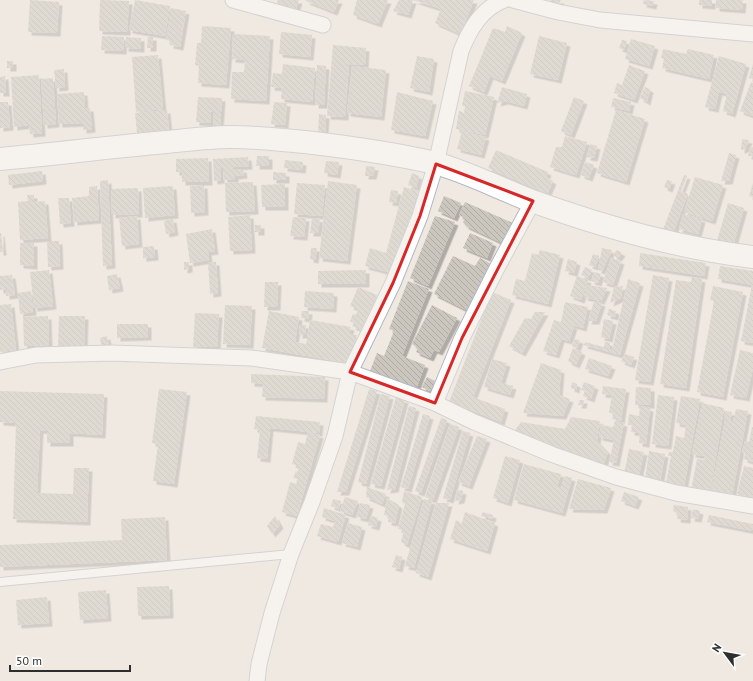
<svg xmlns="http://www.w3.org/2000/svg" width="753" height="681" viewBox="0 0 753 681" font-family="'PT Sans',sans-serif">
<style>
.building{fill:url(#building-back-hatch);filter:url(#shadow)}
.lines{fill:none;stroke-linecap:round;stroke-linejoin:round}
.lane-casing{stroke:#b4b7c1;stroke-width:10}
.street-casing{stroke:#b4b7c1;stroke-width:17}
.secondary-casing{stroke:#b4b7c1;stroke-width:24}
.lane{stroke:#fff;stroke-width:8}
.street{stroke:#fff;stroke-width:15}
.secondary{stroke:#fff;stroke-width:22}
.marked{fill:none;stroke:#d62828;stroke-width:3;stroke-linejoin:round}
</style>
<defs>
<pattern id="building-back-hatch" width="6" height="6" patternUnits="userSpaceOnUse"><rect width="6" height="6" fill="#cbc7bf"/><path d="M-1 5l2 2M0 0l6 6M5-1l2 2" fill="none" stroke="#afaba4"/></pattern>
<filter id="shadow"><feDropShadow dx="3.5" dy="3.5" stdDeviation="0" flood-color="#0004"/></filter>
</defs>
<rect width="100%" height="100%" fill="#efe9e1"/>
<g class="building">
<polygon points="30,0 59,2 57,33 28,32"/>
<polygon points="100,0 129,1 127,32 99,31"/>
<polygon points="135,0 170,6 165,36 129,30"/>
<polygon points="278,0 299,0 296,9 277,3"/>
<polygon points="307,0 339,0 334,12 306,1"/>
<polygon points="357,0 388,0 378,24 353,15"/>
<polygon points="399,0 413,0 408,15 393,11"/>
<polygon points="413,0 474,0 460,34 435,23 441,9"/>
<polygon points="549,0 561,0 558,5"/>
<polygon points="644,0 654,1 653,6 643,4"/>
<polygon points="699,0 712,0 712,6 699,5"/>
<polygon points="716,0 743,0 742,10 716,8"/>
<polygon points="171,8 186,11 180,47 170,45 171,41 166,40"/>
<polygon points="202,26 231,28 226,85 198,83 199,66 195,65 197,43 201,43"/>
<polygon points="507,26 522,33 502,81 490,76 484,92 469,86 493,28 505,32"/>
<polygon points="281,32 312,35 310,57 279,54"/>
<polygon points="233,34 270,36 266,101 231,99 232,72 244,72 245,60 232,59"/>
<polygon points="102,36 124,37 123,51 101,50"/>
<polygon points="539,36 567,43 558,80 530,74"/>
<polygon points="126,37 141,38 141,49 125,48"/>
<polygon points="148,37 153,37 153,48 147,48"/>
<polygon points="631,39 655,46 649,66 625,59"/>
<polygon points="622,40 627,41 624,50 619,48"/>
<polygon points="333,45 366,48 365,65 349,64 345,117 327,116"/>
<polygon points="663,49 686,54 688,49 714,55 709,79 662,68 664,59 661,58"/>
<polygon points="158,55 163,109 136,112 132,57"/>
<polygon points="417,56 434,59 429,92 410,88"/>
<polygon points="719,56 746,64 732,114 723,111 727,94 719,92 715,109 705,107"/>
<rect x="7" y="61" width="6" height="7"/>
<polygon points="283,64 315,68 312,102 281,99 282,88 271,87 273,73 282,74"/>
<polygon points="753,64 753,79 749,78"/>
<polygon points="317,65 326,66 324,105 315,105"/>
<polygon points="629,65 645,71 634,100 614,93 617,83 622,85"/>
<polygon points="352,66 386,70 381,117 347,113"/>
<polygon points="64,69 65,87 56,88 54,70"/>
<polygon points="39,75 42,133 30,134 29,125 14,127 11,77"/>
<polygon points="5,76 6,93 0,93 0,77"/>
<polygon points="53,78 56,124 44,125 41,79"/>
<polygon points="751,82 753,83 753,116 740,111"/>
<polygon points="502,87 527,94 524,106 505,101 497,103"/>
<polygon points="645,87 650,89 647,102 640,98"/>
<polygon points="465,91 494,97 485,135 456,129 459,111 464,113 465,106 462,106"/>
<polygon points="84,92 85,108 90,108 92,129 83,130 83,123 59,124 57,94"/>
<polygon points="397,92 433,101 425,136 391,130"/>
<polygon points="198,97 222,98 220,126 213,126 214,112 211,112 210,123 196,122"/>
<polygon points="574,97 584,101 571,135 561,131"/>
<polygon points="613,98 631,102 629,111 611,107"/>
<polygon points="0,102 8,102 10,127 0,128"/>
<polygon points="274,102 287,103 285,125 271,124"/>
<polygon points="167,110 169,130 137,133 135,113"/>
<polygon points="616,110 645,119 626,182 597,173"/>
<polygon points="319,114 326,115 325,133 318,133"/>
<polygon points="462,131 486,137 481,155 457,149"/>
<polygon points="565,136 587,142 576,175 550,167 556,147 562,147"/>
<polygon points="742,139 749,140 745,149 741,150"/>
<polygon points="590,144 597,146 594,158 587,157"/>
<polygon points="753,147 753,156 748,156 750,148"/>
<polygon points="496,150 548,172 546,177 553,181 547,194 488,168"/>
<polygon points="729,153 736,155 729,181 721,181"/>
<polygon points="257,156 269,156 269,166 256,166"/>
<polygon points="248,157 249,166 220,168 221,180 214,181 213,159"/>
<polygon points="208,158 209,182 182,182 182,172 176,172 176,159"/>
<polygon points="285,160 303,162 302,170 284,168"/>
<polygon points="326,161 339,162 337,175 324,173"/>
<polygon points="585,162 594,165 589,178 581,175"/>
<polygon points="366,166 375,167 373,176 365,176"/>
<polygon points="233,168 233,170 243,169 244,175 235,176 235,179 224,180 223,169"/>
<polygon points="42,171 43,181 9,185 8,175"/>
<polygon points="273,172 286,173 286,180 273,180"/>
<polygon points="412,173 419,176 416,188 408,185"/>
<polygon points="684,175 687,176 681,191 688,194 672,236 662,232"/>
<polygon points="695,177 723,185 712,221 684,212"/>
<polygon points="108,180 112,265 103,266 100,181"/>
<polygon points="667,180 672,181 669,189 664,187"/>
<polygon points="328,181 357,185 347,261 319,258"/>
<polygon points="253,182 255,211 226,212 225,183"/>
<polygon points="297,183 325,185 322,216 294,214"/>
<polygon points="753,183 753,197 749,196"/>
<polygon points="285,184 285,207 262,207 261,185"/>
<polygon points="204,185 205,212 191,213 190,186"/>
<polygon points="97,186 99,220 74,222 72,198 89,196 89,187"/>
<polygon points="173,186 175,215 145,218 143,188"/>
<polygon points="404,187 418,191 395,274 365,266 370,248 386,253"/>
<polygon points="138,188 139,214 112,215 111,189"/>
<polygon points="391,190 398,191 396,203 389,202"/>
<polygon points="27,195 34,195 34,202 45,201 48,238 20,240 18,202 28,201"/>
<polygon points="444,196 461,203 454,218 438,211"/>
<polygon points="58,198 69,198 71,223 60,224"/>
<polygon points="465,202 513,223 504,244 466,226 463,222 465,218 459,215"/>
<polygon points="728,203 744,208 733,246 717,241"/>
<polygon points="683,214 702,219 698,234 679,229"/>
<polygon points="250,215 252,250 230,251 228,217"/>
<polygon points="137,216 139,244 122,246 119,218"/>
<polygon points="435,216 455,222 428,286 410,278"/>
<polygon points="293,217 306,218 304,237 290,236"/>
<polygon points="312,218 320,219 318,233 310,233"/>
<polygon points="173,219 175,232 166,234 164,221"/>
<rect x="255" y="225" width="6" height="7"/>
<polygon points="212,229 215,251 208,252 209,260 190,263 186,234"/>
<polygon points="0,233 1,233 3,252 0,252"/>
<polygon points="470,233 493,243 487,258 463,248"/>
<polygon points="47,241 59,241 60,266 48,267"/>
<polygon points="20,243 34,243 34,266 20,265"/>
<polygon points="154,246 155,257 143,258 143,247"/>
<polygon points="311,248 317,248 315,260 310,259"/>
<polygon points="602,248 612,250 602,271 598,270"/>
<polygon points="540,250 560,255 548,304 512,295 516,279 525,281 532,253 538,255"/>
<polygon points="617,250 622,253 618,258 613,255"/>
<polygon points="640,253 706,263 704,276 639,266"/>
<polygon points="593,254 599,256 595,267 589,265"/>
<polygon points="453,256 475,266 480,258 491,264 468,311 434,294"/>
<polygon points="611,258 621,261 613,285 603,282"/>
<polygon points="568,259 577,262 574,273 565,271"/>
<polygon points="184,262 189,262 189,269 184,270"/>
<polygon points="208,262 216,262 218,293 210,294"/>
<polygon points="720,266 753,271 753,285 718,279"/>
<polygon points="585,267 592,270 588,278 581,275"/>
<polygon points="49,270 53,306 34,308 30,272"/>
<polygon points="366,270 366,284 318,284 318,271"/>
<polygon points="594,272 601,274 598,283 591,281"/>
<polygon points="117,274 120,288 109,290 107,276"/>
<polygon points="12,275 15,295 6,296 6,289 0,290 0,276"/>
<polygon points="653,275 669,278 650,382 635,380"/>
<polygon points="577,276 588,280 581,300 570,296"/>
<polygon points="692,277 702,279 686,388 660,384 676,280 691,282"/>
<polygon points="628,279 640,283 620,355 584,345 585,342 604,347 605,342 610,343 610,349 612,351"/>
<polygon points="408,281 429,289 402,356 425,365 416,389 370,371 377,353 384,356 394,331 389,329"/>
<polygon points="265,282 278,282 277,307 264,307"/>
<polygon points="587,285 607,288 601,301 584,297"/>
<polygon points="752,285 753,285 753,343 741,341"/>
<polygon points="623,286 621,298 610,303 614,287"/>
<polygon points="713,286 743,292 723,397 697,392 714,301 710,300"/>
<polygon points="358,287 377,295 363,331 352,326 354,323 350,321 353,314 356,315 358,309 350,306"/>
<polygon points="31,291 33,312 20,314 18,293"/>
<polygon points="305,291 334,293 333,309 304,307"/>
<polygon points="492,292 511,300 473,397 505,409 501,422 449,402"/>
<polygon points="594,301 602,303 596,321 588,321"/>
<polygon points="565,302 588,307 583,328 561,322"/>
<polygon points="11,304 16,350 0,352 0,305"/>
<polygon points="225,305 252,306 250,345 223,344"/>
<polygon points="432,305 457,318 439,352 434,350 430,358 416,352 418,348 412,344"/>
<polygon points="609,309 616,311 615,317 607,315"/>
<polygon points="269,311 299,317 295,342 306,344 310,320 351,327 349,334 357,335 352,364 262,348"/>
<polygon points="302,311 309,311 308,319 301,318"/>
<polygon points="535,312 545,312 522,353 509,346 525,318 531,319"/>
<polygon points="195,313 219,314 217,347 193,347"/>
<polygon points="48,316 49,345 24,346 23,317"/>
<polygon points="59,316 85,316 84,346 58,346"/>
<polygon points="604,319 613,321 609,339 601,337"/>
<polygon points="554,320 574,326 569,341 561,339 556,355 543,351"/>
<polygon points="117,324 148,324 148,337 117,338"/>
<polygon points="300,325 306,325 305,335 299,335"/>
<polygon points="107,336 109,347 102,349 100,338"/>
<polygon points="575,339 580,340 577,348 572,346"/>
<polygon points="573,348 582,352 576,365 568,361"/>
<polygon points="740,350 753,353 753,368 746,398 730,395"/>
<polygon points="625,354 634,357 631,365 621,361"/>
<polygon points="589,358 612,366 608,376 585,369"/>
<polygon points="492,359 507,363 501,383 513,386 510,395 484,387"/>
<polygon points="541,363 561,370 559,395 570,399 563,416 523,413"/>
<polygon points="251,374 325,377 324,399 262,397 263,384 251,383"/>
<polygon points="427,377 435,381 430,391 422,387"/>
<polygon points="572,382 577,384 576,390 571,388"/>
<polygon points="584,382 595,386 591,399 583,396 585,391 581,390"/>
<polygon points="603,386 626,389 621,421 612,419 613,414 609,412 612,395 602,394"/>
<polygon points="636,387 651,388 651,405 635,405"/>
<polygon points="159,389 187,392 174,484 153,481 158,444 152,443"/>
<polygon points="369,389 377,391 346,492 337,492"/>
<polygon points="0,391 104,394 102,435 70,433 70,443 47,443 47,431 40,430 37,493 73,494 74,468 89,468 87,522 13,519 16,423 0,422"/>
<polygon points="381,394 390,396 366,484 358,482"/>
<polygon points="658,395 674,397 668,446 652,444"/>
<polygon points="681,396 700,399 684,487 666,483 671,456 668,456 669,452 673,452 676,436 684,438 686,425 676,423"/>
<polygon points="396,397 405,400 381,486 371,484"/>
<polygon points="580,400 584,400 583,405 578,405"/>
<polygon points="702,403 724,408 710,493 691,490 697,459 705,460 704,456 692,454"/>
<polygon points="409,406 416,408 395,489 387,490"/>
<polygon points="640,406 650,408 646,444 639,443 640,433 631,432 632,425 628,425 629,414 639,416"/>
<polygon points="736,409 748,411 732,496 711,492 725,420 724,416 724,411 732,412 730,421 733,422"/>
<polygon points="423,414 430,416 408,489 401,487"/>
<polygon points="256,416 320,422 319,433 270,428 267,459 257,458 260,430 254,429"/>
<polygon points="571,417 600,421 597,441 608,452 603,466 513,433 521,422 565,429"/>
<polygon points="441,418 447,420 421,493 415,491"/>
<polygon points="615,421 624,423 616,463 609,462 614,440 599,437 601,425 613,427"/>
<polygon points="450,424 459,427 433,500 425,497"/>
<polygon points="752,427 753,427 753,462 744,459 745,454 742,452 745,441 749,442"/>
<polygon points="463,431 470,433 450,500 443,498"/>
<polygon points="308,432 320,435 297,516 282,512 290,482 296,484 298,479 293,478 296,471 297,473 299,466 292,464 298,442 305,444"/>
<polygon points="477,436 487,439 469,486 458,482"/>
<polygon points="629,449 644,452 639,476 624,474"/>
<polygon points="649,451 665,454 660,483 645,480"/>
<polygon points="505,456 520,460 508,503 493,498"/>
<polygon points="524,464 561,474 557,487 561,488 565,476 572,478 562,513 514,500"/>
<polygon points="744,466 753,468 753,498 737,494"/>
<polygon points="578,479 611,488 604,510 569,509"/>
<polygon points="367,487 386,494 382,504 366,497"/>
<polygon points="457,490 463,491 461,500 455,501"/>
<polygon points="404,491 422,497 407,545 401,542 404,530 398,529 405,504 402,502"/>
<polygon points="624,492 639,497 635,506 621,501"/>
<polygon points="345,497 358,501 352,515 340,511"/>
<polygon points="387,498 399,505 395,523 388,522 389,516 384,515"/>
<polygon points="333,499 341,501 339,509 331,506"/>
<polygon points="424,499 432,501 414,568 405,566"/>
<polygon points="360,503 370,505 366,519 357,517"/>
<polygon points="436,503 449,503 428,577 416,573"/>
<polygon points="674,505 688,507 687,520 677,519 678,514 673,511"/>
<polygon points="324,508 346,515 338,542 317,536 321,524 333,527 335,521 322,517"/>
<polygon points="693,509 700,511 698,519 691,518"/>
<polygon points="465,512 495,523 487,551 450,539 456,520 460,522 460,529"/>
<polygon points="483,512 493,515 492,519 481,516"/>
<polygon points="709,515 753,524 753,531 707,522"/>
<polygon points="275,516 280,525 272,534 267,526"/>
<polygon points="371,516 378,518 376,527 368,525"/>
<polygon points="165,517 167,560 0,567 0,545 122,540 121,519"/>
<polygon points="348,523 362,527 357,547 342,543"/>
<polygon points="396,555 402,557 399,569 392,567"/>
<polygon points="169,586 170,615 138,616 137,587"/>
<polygon points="106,590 108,618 80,620 78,592"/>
<polygon points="47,597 49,623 18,625 16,600"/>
</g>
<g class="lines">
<g class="lane-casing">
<polyline id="lane" points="0,582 291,554"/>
</g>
<g class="street-casing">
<g id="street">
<polyline points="233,0 323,25"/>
<polyline points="513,0 558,12 600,20 753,34"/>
<polyline points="0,362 36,355 112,353 251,358 350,372 435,403 474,422 551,454 616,477 676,493 753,506"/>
<polyline points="435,403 462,338 496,270 533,201"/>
<path d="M257 681 259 664 272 613 291 554 312 502 335 436 350 372 393 283 420 216 436 164 461 51C470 29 481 9 504 0"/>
</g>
</g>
<g class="secondary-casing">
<path id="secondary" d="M0 159C55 154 110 147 166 142 187 140 210 137 231 137 256 137 280 140 305 142 348 147 392 153 435 163 468 172 500 189 532 201 604 227 677 248 753 257"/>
</g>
<use href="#lane" class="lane"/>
<use href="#street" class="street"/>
<use href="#secondary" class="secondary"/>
</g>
<path d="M0 0H753V681H0ZM436 164 533 201 462 338 435 403 350 372 393 283 420 216Z" fill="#efe9e1" fill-opacity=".55" fill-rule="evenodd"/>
<path class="marked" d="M436 164 533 201 462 338 435 403 350 372 393 283 420 216Z"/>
<g transform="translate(725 653) rotate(302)" stroke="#ffffff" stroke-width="3" paint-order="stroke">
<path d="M0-3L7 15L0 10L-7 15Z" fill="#2e2e2e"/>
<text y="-6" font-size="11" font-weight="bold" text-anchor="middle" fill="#2e2e2e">N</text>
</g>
<path d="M10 665v6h120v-6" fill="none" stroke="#2e2e2e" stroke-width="2"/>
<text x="16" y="665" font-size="12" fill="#2e2e2e" stroke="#ffffff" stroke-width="3" paint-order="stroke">50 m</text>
</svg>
